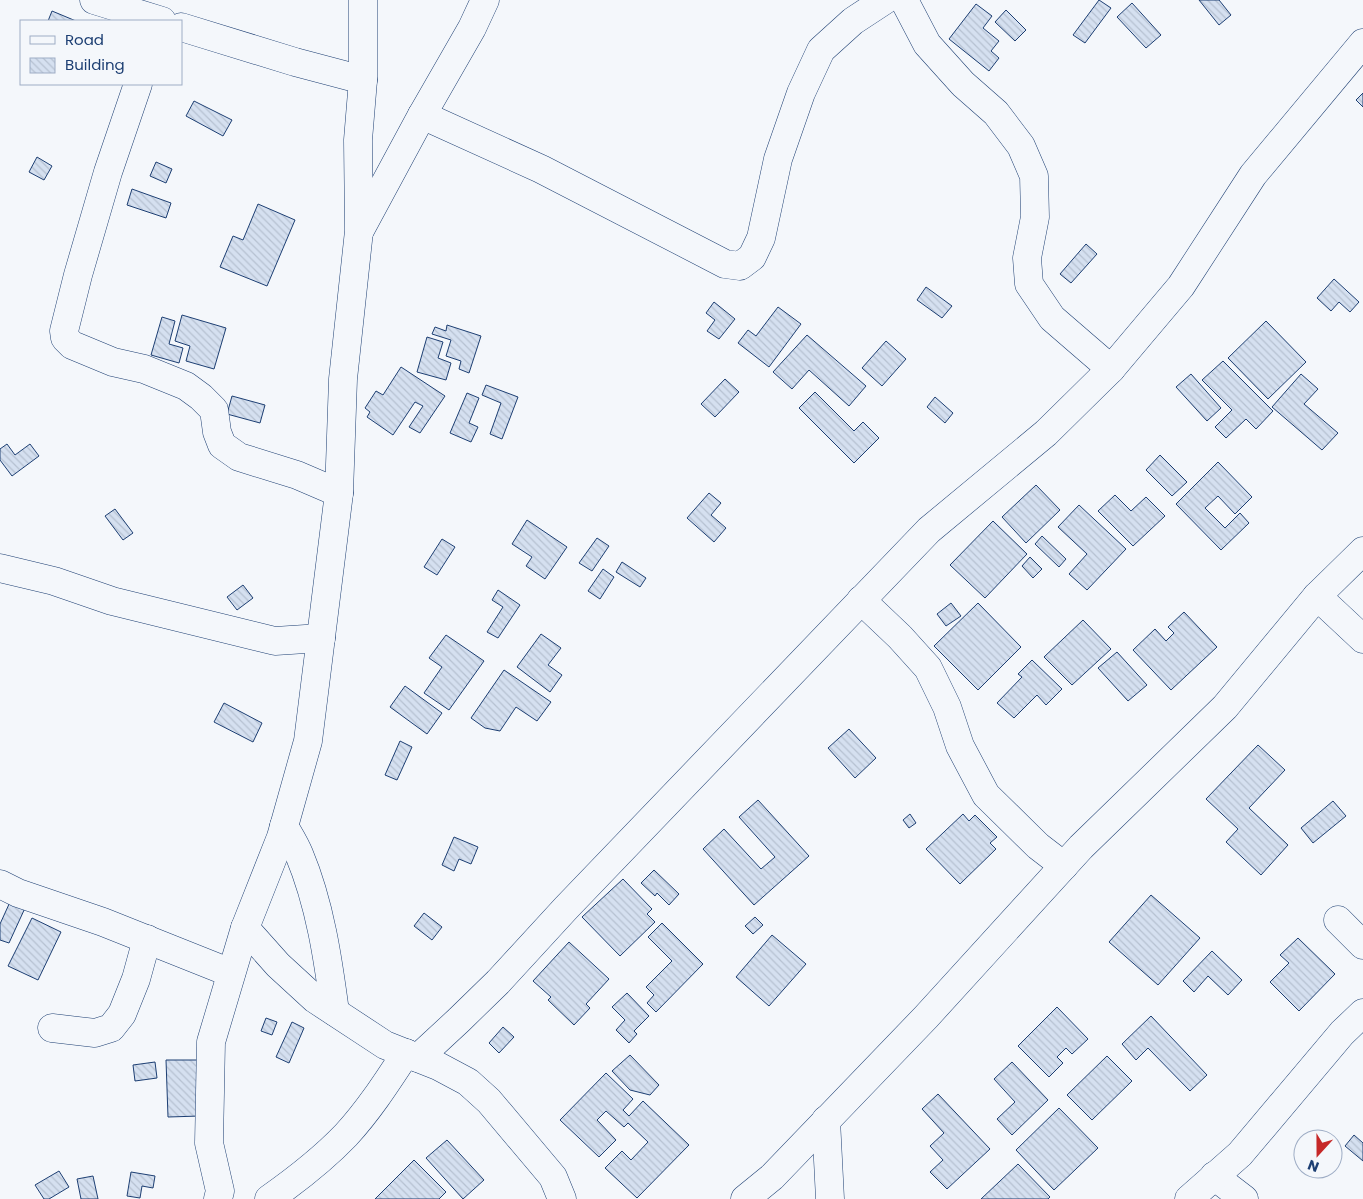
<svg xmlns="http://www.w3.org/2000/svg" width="1363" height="1199" viewBox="0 0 1363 1199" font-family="Poppins,sans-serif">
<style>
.building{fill:url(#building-back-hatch);stroke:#1d3f73}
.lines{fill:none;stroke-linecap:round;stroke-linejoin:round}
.minor-casing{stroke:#1d3f73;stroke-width:29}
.minor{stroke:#f4f7fb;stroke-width:28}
</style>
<defs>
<pattern id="building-back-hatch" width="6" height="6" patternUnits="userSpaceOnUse" patternTransform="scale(1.25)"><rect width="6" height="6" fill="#d5e0f0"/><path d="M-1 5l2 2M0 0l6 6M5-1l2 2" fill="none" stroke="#b6c1d1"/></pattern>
</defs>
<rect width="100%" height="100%" fill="#f4f7fb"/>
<g class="building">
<polygon points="1099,0 1111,8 1085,43 1073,35"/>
<polygon points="1199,0 1219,0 1231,15 1219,25"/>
<polygon points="1132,3 1161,35 1146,48 1117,17"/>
<polygon points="976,4 992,16 983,28 999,41 991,51 999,58 989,71 949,39"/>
<polygon points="1006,10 1026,30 1015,41 995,22"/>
<polygon points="52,11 76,21 48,21"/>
<polygon points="1363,93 1363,107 1356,100"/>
<polygon points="194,101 232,120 223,136 186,116"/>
<polygon points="37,157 52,166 44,180 29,172"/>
<polygon points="156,162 172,169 166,183 150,176"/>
<polygon points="132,189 171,203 166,218 127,205"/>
<polygon points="258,204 295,220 267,286 220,267 233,236 243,240"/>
<polygon points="1086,244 1097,254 1071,283 1060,274"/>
<polygon points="1334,279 1359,302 1350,312 1339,302 1331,311 1317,298"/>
<polygon points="926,287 952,306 942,318 917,300"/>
<polygon points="714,302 735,319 719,339 707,331 715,320 706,313"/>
<polygon points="778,307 801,324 769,367 738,343 748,330 756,336"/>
<polygon points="182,315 226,328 214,369 186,361 190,346 175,341"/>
<polygon points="162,317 175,321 169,344 183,348 179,363 151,355"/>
<polygon points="1266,321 1306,362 1268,399 1228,358"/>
<polygon points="447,325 481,336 469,373 459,369 461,361 446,356 451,340 432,334 435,327 446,331"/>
<polygon points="807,335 866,386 849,406 809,370 792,389 773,372"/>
<polygon points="427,337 443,342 438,358 451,363 446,380 417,372"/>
<polygon points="886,341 906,359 882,386 862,368"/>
<polygon points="1223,361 1273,411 1256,429 1246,419 1226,438 1215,427 1232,410 1202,380"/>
<polygon points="401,367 445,396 420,433 409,427 423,406 415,402 393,435 367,417 370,412 365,408 376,391 383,395"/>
<polygon points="1191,374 1221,408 1207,421 1176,387"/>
<polygon points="1301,374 1318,389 1304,404 1338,433 1322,450 1272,407"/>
<polygon points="725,379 739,392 715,417 701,404"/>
<polygon points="486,385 518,397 502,439 490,434 501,403 482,395"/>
<polygon points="815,392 854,431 863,422 879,438 854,463 799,408"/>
<polygon points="467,393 479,398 469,423 478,427 471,442 450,433"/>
<polygon points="232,396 265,405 260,423 227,414"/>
<polygon points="935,397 953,413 945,423 927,407"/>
<polygon points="7,444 15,455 30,444 39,456 12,476 0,460 0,449"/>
<polygon points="1160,455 1187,482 1172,496 1146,470"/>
<polygon points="1218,462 1252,497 1235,514 1218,496 1205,508 1225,528 1240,513 1249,523 1221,550 1176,504"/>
<polygon points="1036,485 1060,510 1026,543 1002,517"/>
<polygon points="709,493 721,503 711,515 726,528 714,542 687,518"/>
<polygon points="1115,495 1131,511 1146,497 1165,516 1133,546 1098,511"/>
<polygon points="1079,505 1126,549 1087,590 1069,574 1087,554 1058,527"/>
<polygon points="115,509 133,533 123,540 105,516"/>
<polygon points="527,520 567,547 545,579 526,566 532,557 512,544"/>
<polygon points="993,521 1027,554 985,598 950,565"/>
<polygon points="1042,536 1066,559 1059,567 1035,544"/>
<polygon points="597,538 609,546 592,571 579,563"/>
<polygon points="442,539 455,547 437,575 424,567"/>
<polygon points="1030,557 1042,569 1033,578 1022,566"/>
<polygon points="622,562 646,578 640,587 616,572"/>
<polygon points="603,569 614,577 600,599 588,591"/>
<polygon points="243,585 253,598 237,610 227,597"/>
<polygon points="498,590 520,605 498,638 487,632 503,607 492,600"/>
<polygon points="951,603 961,616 946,626 937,614"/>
<polygon points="978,603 1021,647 978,690 934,646"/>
<polygon points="1184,612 1217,647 1171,690 1133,650 1155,629 1166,641 1174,633 1168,627"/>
<polygon points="1083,620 1111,649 1072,685 1044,657"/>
<polygon points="541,634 561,648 548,665 562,675 550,692 517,667"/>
<polygon points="446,635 484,661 449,710 424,693 442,667 429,658"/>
<polygon points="1117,652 1147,685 1128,701 1098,668"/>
<polygon points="1032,660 1062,689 1046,705 1037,695 1014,718 997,703 1022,677 1018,674"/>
<polygon points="504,670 551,702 537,721 516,707 500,731 485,728 471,718"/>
<polygon points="405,686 442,713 427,734 390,707"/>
<polygon points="224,703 262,723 253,742 214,722"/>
<polygon points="849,729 876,758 855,778 828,748"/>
<polygon points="400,741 412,747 397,780 385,775"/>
<polygon points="1258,745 1285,770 1249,808 1288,845 1261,875 1226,842 1238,829 1206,799"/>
<polygon points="758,800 809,856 754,905 703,849 724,829 761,869 775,857 739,817"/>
<polygon points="1333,801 1346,816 1313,843 1301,828"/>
<polygon points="910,814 916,823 909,828 903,820"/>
<polygon points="963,814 969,821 975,815 997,837 990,843 996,849 960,884 926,849"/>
<polygon points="454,837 478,847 471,864 459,859 454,871 442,865"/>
<polygon points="654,870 679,894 669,905 657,893 655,896 641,883"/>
<polygon points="623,879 652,909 647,914 655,922 620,956 582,917"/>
<polygon points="1151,895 1200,938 1158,985 1109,942"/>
<polygon points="10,902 25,908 9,943 0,940 0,924"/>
<polygon points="424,913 442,927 432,940 414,926"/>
<polygon points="755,917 763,925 753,934 745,926"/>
<polygon points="32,918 61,932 38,980 8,966"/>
<polygon points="662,923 703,964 656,1012 647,1003 654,995 646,987 672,961 648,937"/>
<polygon points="772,935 806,964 769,1006 736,977"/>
<polygon points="1298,938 1335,974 1299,1011 1270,982 1289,963 1280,955"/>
<polygon points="569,942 609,979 586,1004 590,1008 574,1025 548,1000 551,997 533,981"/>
<polygon points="1212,951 1242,980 1228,995 1208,976 1194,992 1183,981"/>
<polygon points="627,993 649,1016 634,1031 637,1034 629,1043 616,1030 625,1020 612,1007"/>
<polygon points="1057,1007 1088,1039 1072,1054 1066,1048 1057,1057 1063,1063 1049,1077 1018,1046"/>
<polygon points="1151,1016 1207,1075 1190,1091 1148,1048 1136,1060 1122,1044"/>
<polygon points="266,1018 277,1022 272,1035 261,1031"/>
<polygon points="292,1022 304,1028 289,1063 276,1057"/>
<polygon points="503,1027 514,1037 499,1053 489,1043"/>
<polygon points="630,1055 659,1085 650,1095 630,1090 612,1071"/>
<polygon points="1107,1056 1132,1081 1092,1120 1067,1095"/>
<polygon points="166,1060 198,1060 200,1116 168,1117"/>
<polygon points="155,1062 157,1078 135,1081 133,1065"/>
<polygon points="1012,1062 1048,1100 1012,1135 997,1119 1015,1102 994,1079"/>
<polygon points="606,1073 633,1099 623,1110 629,1116 643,1101 689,1145 637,1198 605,1168 622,1151 631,1160 648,1142 628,1123 624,1127 606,1111 597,1120 616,1140 599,1157 560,1120"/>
<polygon points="938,1094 990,1149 947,1189 930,1172 943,1160 930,1146 944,1133 922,1109"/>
<polygon points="1059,1108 1098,1148 1054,1190 1016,1150"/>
<polygon points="1354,1135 1363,1143 1363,1161 1345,1146"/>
<polygon points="447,1140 484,1180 463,1199 426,1158"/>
<polygon points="414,1160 446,1192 439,1199 375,1199"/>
<polygon points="1018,1164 1050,1197 1048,1199 981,1199"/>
<polygon points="59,1171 69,1187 49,1199 44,1199 35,1185"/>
<polygon points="131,1172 155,1176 153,1188 142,1186 140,1198 127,1196"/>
<polygon points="93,1176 98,1199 81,1199 77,1179"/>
</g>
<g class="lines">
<g class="minor-casing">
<g id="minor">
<polyline points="94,0 162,21"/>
<polyline points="904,0 927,44 963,84 996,113 1021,146 1034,176 1035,217 1027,258 1029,284 1052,318 1111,369"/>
<polyline points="181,27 295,62 363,80"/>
<polyline points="138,84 108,172 78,275 64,331 65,338 72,345 113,362 144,369 186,386 201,397 214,410 217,432 222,445 239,457 297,475 339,493"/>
<polyline points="422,115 541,169 725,264 740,266 752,257 761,238 778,159 801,93 821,50 853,21 885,0"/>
<polyline points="360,230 422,115 472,28 485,0"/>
<polyline points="0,568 54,581 112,601 275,641 321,638"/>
<polyline points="1317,596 1363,639"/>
<polyline points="861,600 900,637 928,668 947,707 960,746 986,795 1038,846 1064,866"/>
<path d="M284 826C289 835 295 844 299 854 320 904 328 959 335 1012"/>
<polyline points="0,884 18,893 103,922 231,973"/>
<polyline points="1338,920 1363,945"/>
<polyline points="245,928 278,965 315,999 385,1045 438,1066 468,1082 489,1101 553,1177 562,1199"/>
<polyline points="52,1028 95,1033 111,1028 122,1014 136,979 147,939"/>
<polyline points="418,1058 459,1020 498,982 566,908 929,530 1046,433 1111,369 1181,286 1253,175 1363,43"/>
<polyline points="826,1120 830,1199"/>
<polyline points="1214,1176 1244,1199"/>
<polyline points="218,1199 220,1191 209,1143 211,1042 245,928 281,837 308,741 339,493 343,379 359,231 358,140 363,80 363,0"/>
<path d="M269 1199C296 1180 323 1159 346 1135 369 1110 387 1082 406 1053"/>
<polyline points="745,1199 772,1177 926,1017 1081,847 1225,707 1317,596 1363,551"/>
<polyline points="1189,1199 1240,1154 1342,1033 1363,1013"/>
</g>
</g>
<use href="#minor" class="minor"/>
</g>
<rect x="20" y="20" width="162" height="65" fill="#f4f7fb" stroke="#9eadc5"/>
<rect x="30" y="36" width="25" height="8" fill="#f4f7fb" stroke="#9eadc5"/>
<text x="65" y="45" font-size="15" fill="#1d3f73">Road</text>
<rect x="30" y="58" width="25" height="15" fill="url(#building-back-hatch)" stroke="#9eadc5"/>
<text x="65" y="70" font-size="15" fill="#1d3f73">Building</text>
<g transform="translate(1318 1154) rotate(201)"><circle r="24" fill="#f4f7fb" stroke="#9eadc5"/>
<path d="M0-4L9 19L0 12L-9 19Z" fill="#c62828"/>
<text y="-8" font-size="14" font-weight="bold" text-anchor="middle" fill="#1d3f73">N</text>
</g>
</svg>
